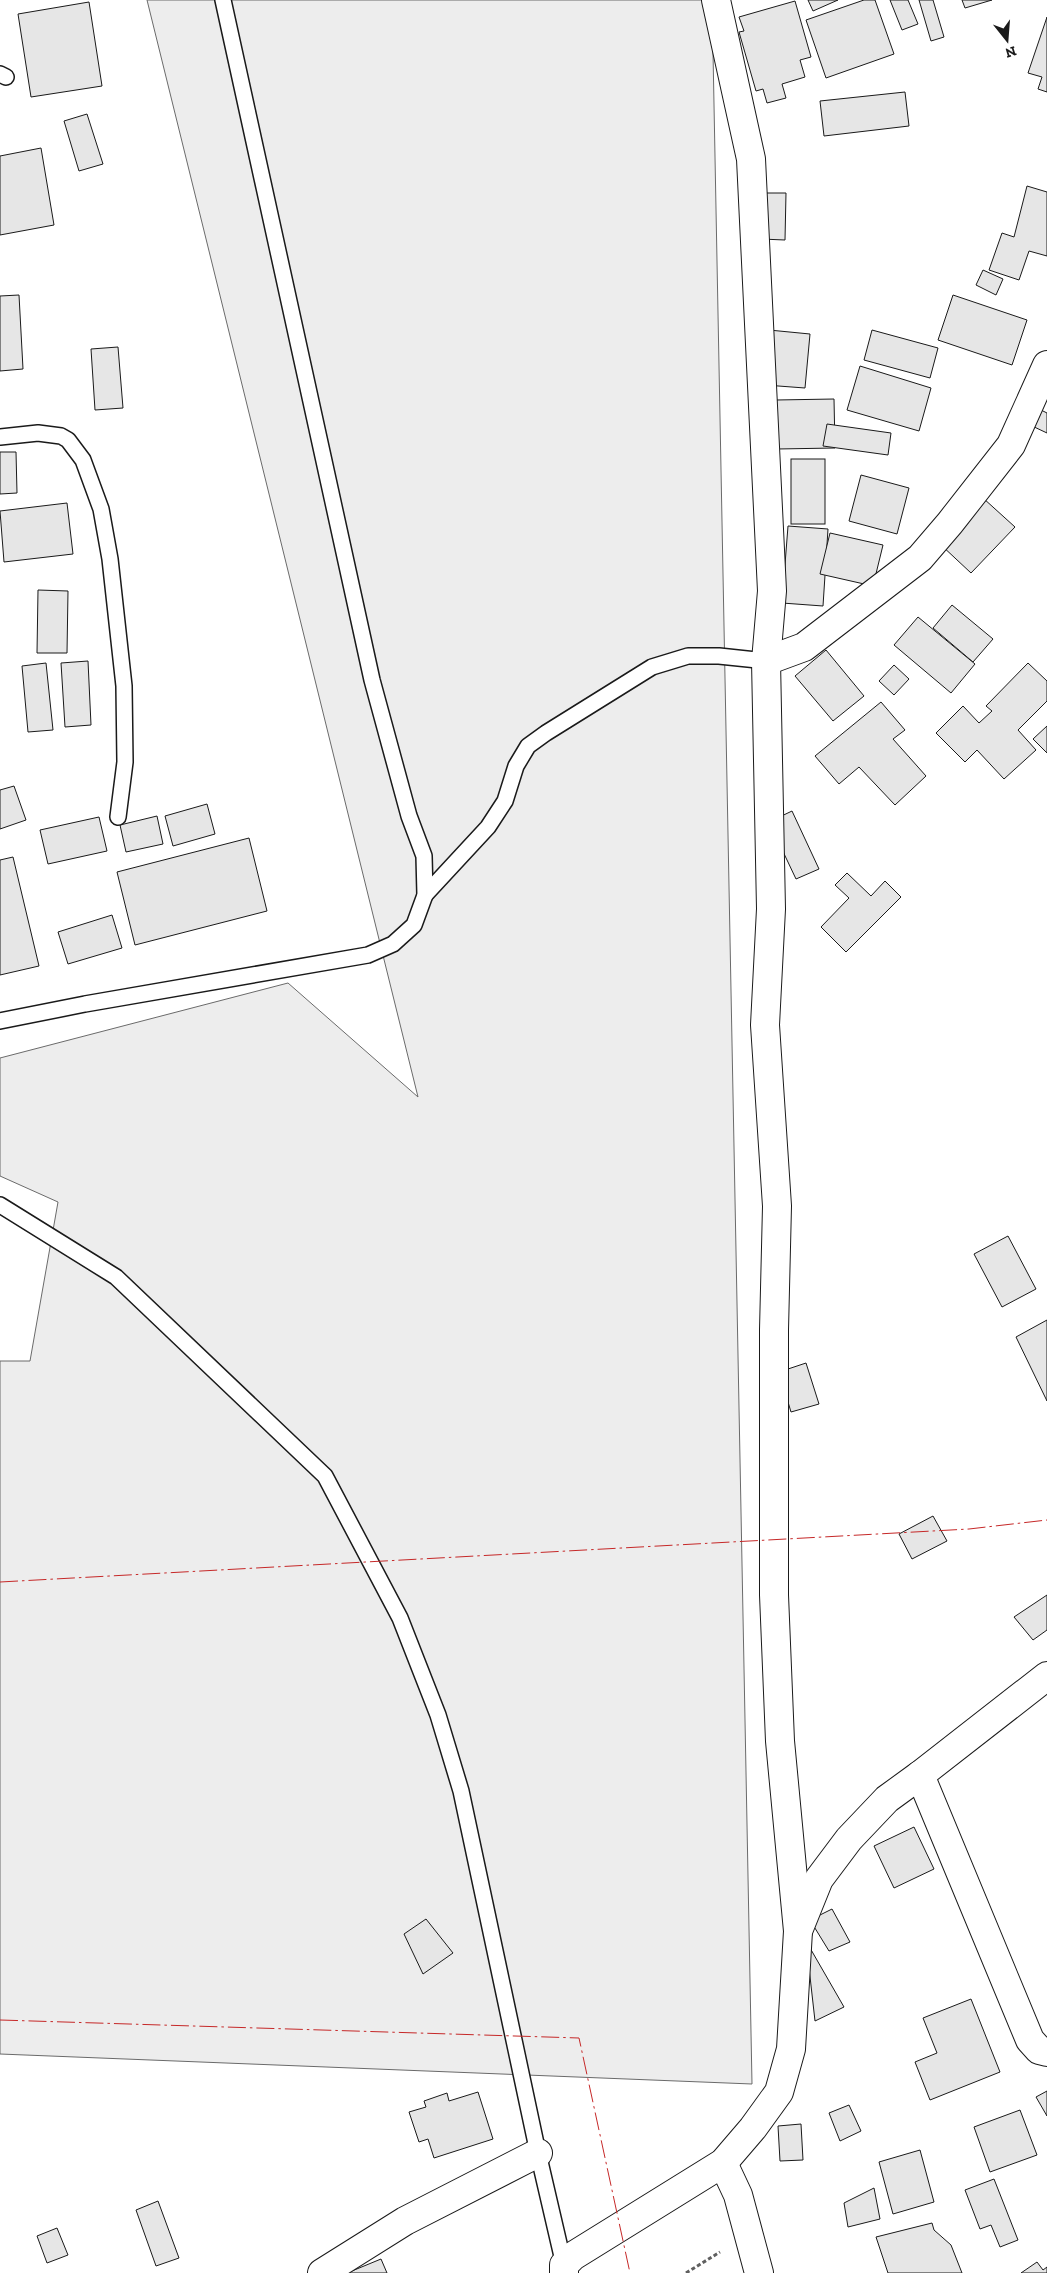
<svg xmlns="http://www.w3.org/2000/svg" width="1047" height="2273" viewBox="0 0 1047 2273" font-family="'Zilla Slab',serif">
<style>
.built{fill:#ededed;stroke:#6a6a6a}
.building{fill:#e6e6e6;stroke:#1a1a1a}
.lines{fill:none;stroke-linecap:round;stroke-linejoin:round}
.service-casing{stroke:#1a1a1a;stroke-width:18}
.minor-casing{stroke:#1a1a1a;stroke-width:30}
.tertiary-casing{stroke:#1a1a1a;stroke-width:30}
.path{stroke:#5f5f5f;stroke-width:3;stroke-dasharray:4 2.5;stroke-linecap:butt}
.service{stroke:#fff;stroke-width:15}
.minor{stroke:#fff;stroke-width:28}
.tertiary{stroke:#fff;stroke-width:28}
.power{stroke:#c62828;stroke-width:1;stroke-dasharray:18 4 2.5 4;stroke-linecap:butt}
</style>
<rect width="100%" height="100%" fill="#fff"/>
<polygon class="built" points="147,0 712,0 752,2084 0,2054 0,1361 30,1361 58,1202 0,1176 0,1058 288,983 418,1097"/>
<g class="building">
<polygon points="808,0 838,0 813,11"/>
<polygon points="864,0 875,0 894,54 826,78 806,20"/>
<polygon points="890,0 908,0 918,24 902,30"/>
<polygon points="919,0 933,0 944,37 931,41"/>
<polygon points="962,0 992,0 965,8"/>
<polygon points="795,1 811,57 800,60 805,77 782,84 786,98 767,103 763,89 756,91 739,32 744,31 739,17"/>
<polygon points="89,2 102,86 31,97 18,14"/>
<polygon points="1047,17 1047,92 1038,89 1042,77 1028,73"/>
<polygon points="905,92 909,126 824,136 820,101"/>
<polygon points="87,114 103,164 79,171 64,121"/>
<polygon points="41,148 54,225 0,235 0,156"/>
<polygon points="1027,186 1047,192 1047,256 1029,251 1019,280 989,270 1002,233 1014,237"/>
<polygon points="764,193 786,193 785,240 761,239"/>
<polygon points="983,270 1003,279 996,295 976,285"/>
<polygon points="19,295 23,369 0,371 0,296"/>
<polygon points="953,295 1027,320 1012,365 938,340"/>
<polygon points="769,330 810,334 805,388 765,385"/>
<polygon points="872,330 938,348 930,378 864,360"/>
<polygon points="118,347 123,408 95,410 91,349"/>
<polygon points="860,366 931,388 919,431 847,410"/>
<polygon points="834,399 835,448 777,449 776,400"/>
<polygon points="1037,408 1047,413 1047,433 1030,425"/>
<polygon points="827,424 891,433 888,455 823,446"/>
<polygon points="0,452 16,452 17,493 0,494"/>
<rect x="791" y="459" width="34" height="65"/>
<polygon points="861,475 909,488 897,534 849,521"/>
<polygon points="983,498 1015,527 971,573 940,544"/>
<polygon points="67,503 73,554 4,562 0,511"/>
<polygon points="788,526 828,529 823,606 782,603"/>
<polygon points="830,533 883,545 873,586 820,574"/>
<polygon points="38,590 68,591 67,653 37,653"/>
<polygon points="952,605 993,639 973,662 933,628"/>
<polygon points="918,617 975,664 951,693 894,645"/>
<polygon points="826,650 864,696 833,721 795,676"/>
<polygon points="88,661 91,725 65,727 61,663"/>
<polygon points="46,663 53,730 28,732 22,666"/>
<polygon points="1028,663 1047,681 1047,701 1018,730 1036,750 1004,779 977,750 965,762 936,733 963,706 979,723 992,711 986,706"/>
<polygon points="894,665 909,679 894,695 879,681"/>
<polygon points="881,702 905,730 893,739 926,776 895,805 859,767 839,784 815,756"/>
<polygon points="1047,726 1047,753 1033,739"/>
<polygon points="14,786 26,820 0,829 0,790"/>
<polygon points="207,804 215,834 173,846 165,816"/>
<polygon points="792,811 819,869 796,879 769,822"/>
<polygon points="157,816 163,844 126,852 120,825"/>
<polygon points="99,817 107,851 48,864 40,830"/>
<polygon points="249,838 267,911 135,945 117,872"/>
<polygon points="13,857 39,966 0,975 0,860"/>
<polygon points="847,873 871,896 885,881 901,897 846,952 821,927 849,898 835,885"/>
<polygon points="112,915 122,948 68,964 58,932"/>
<polygon points="1008,1236 1036,1289 1002,1307 974,1254"/>
<polygon points="1047,1320 1047,1401 1016,1337"/>
<polygon points="806,1363 819,1404 791,1412 779,1372"/>
<polygon points="933,1516 947,1541 912,1559 899,1534"/>
<polygon points="1047,1595 1047,1630 1033,1640 1014,1617"/>
<polygon points="914,1827 934,1869 894,1888 874,1846"/>
<polygon points="832,1909 850,1942 829,1951 810,1920"/>
<polygon points="426,1919 453,1953 423,1974 404,1934"/>
<polygon points="806,1941 844,2007 815,2021"/>
<polygon points="971,1999 1000,2072 930,2100 915,2062 937,2053 923,2018"/>
<polygon points="1047,2091 1047,2116 1036,2097"/>
<polygon points="478,2092 493,2139 434,2158 428,2139 419,2142 409,2112 426,2107 424,2101 447,2093 449,2101"/>
<polygon points="849,2105 861,2131 840,2141 829,2113"/>
<polygon points="1020,2110 1037,2155 990,2172 974,2127"/>
<polygon points="801,2124 803,2160 780,2161 778,2126"/>
<polygon points="920,2150 934,2202 893,2214 879,2162"/>
<polygon points="994,2179 1018,2240 1000,2247 991,2225 980,2229 965,2190"/>
<polygon points="874,2188 880,2219 848,2227 844,2203"/>
<polygon points="158,2201 179,2258 156,2266 136,2210"/>
<polygon points="932,2223 934,2230 951,2245 962,2273 888,2273 876,2237"/>
<polygon points="57,2228 68,2255 47,2263 37,2236"/>
<polygon points="381,2259 387,2273 347,2273"/>
<polygon points="1037,2262 1043,2270 1047,2267 1047,2273 1021,2273"/>
</g>
<g class="lines">
<g class="service-casing">
<g id="service">
<polyline points="0,74 6,77"/>
<polyline points="0,437 38,433 61,436 68,440 83,460 101,509 110,559 124,686 125,762 118,817"/>
<polyline points="425,895 488,827 505,801 516,766 528,746 546,733 652,667 688,656 719,656 766,661"/>
<polyline points="0,1021 85,1004 368,955 393,944 414,925 425,895 424,856 409,816 372,680 223,0"/>
<polyline points="0,1205 116,1277 325,1476 400,1618 438,1715 461,1791 538,2153 564,2265"/>
</g>
</g>
<g class="minor-casing">
<g id="minor">
<polyline points="716,0 751,159 772,591 766,661 771,909 765,1025 777,1206 774,1330 774,1595 780,1741 798,1931"/>
<polyline points="766,661 804,647 920,558 950,523 1011,445 1047,365"/>
<polyline points="920,1775 1030,2040 1039,2050 1047,2052"/>
<polyline points="723,2163 738,2195 759,2273"/>
<polyline points="322,2273 405,2221 538,2153"/>
</g>
</g>
<g class="tertiary-casing">
<polyline id="tertiary" points="564,2273 564,2265 573,2256 723,2163 753,2128 779,2092 791,2049 798,1931 819,1879 849,1839 887,1799 920,1775 1047,1676"/>
</g>
<polyline class="path" points="686,2273 720,2252"/>
<use href="#service" class="service"/>
<use href="#minor" class="minor"/>
<use href="#tertiary" class="tertiary"/>
<g class="power">
<polyline points="0,1582 969,1529 1047,1520"/>
<polyline points="0,2020 579,2038 630,2273"/>
</g>
</g>
<g transform="translate(1007 40) rotate(163)" stroke="#ffffff" stroke-width="4" paint-order="stroke">
<path d="M0-4L9 19L0 12L-9 19Z" fill="#1a1a1a"/>
<text y="-8" font-size="14" font-weight="bold" text-anchor="middle" fill="#1a1a1a">N</text>
</g>
</svg>
